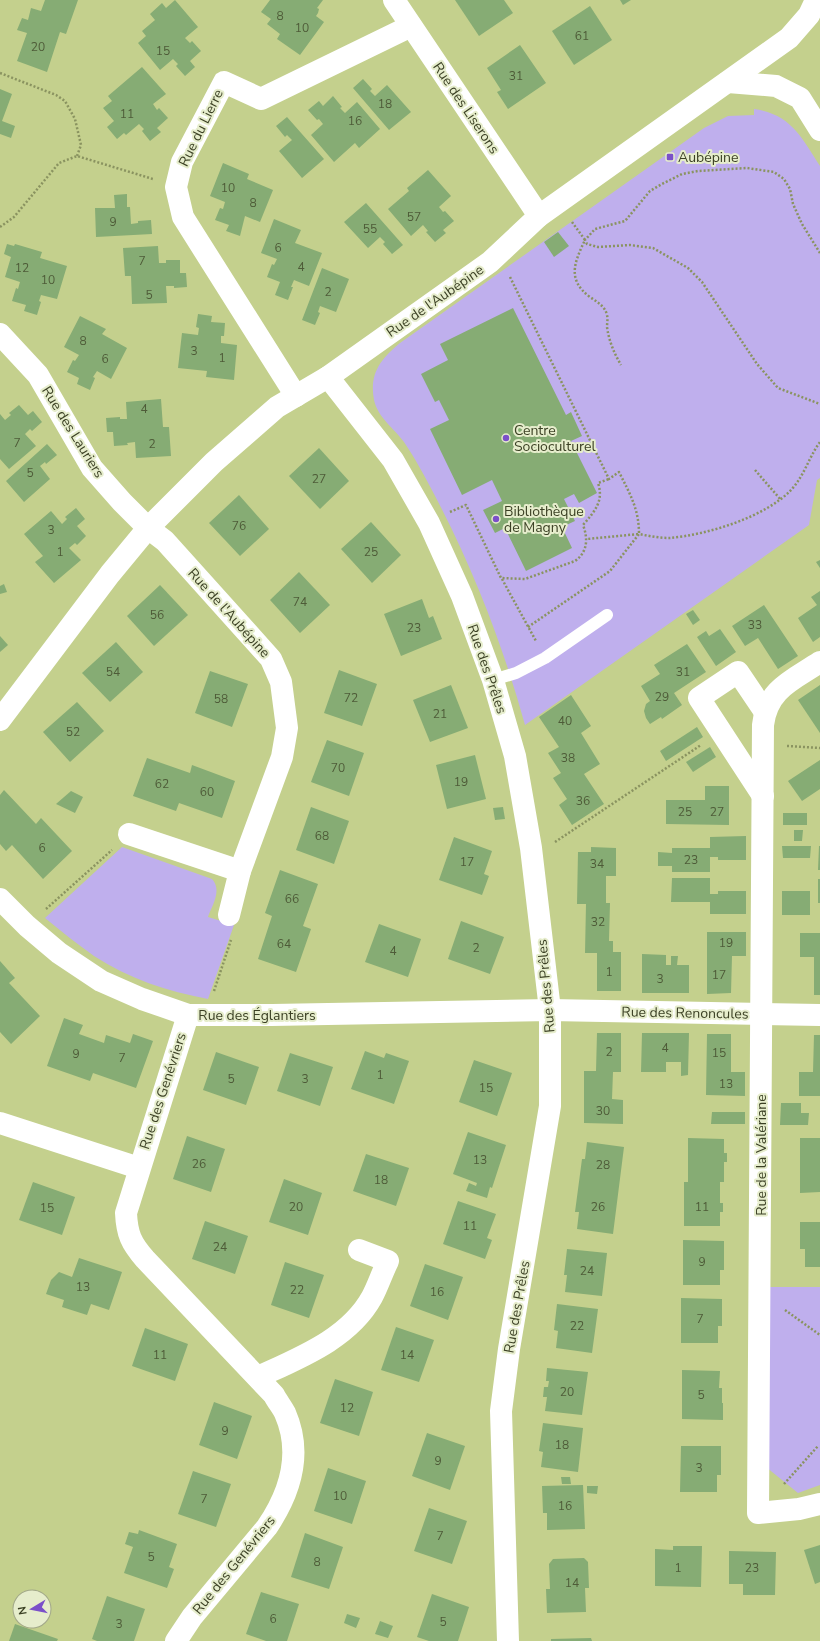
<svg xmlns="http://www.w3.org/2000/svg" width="820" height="1641" viewBox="0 0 820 1641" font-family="'Nunito Sans',sans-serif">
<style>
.green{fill:#bfafed}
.building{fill:#86ac74}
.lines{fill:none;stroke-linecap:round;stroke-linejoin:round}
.path{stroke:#8a9360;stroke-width:2.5;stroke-dasharray:2 2;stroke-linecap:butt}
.service{stroke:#fff;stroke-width:12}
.minor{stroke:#fff;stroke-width:22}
.poi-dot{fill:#7b50c9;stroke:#e6edcc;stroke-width:1.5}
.labels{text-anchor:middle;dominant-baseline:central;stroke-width:4;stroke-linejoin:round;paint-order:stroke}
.number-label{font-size:12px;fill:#4e5b38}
.street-label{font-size:14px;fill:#3b4024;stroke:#e6edcc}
.poi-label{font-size:14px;fill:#3b4024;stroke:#e6edcc;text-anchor:start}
</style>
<rect width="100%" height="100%" fill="#c4d08d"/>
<g class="green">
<path d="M754 109C791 114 802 138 820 166V478L817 480 809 525 525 725C503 645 473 568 434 494 425 477 415 458 404 442 394 428 378 418 374 400 369 373 381 359 400 343L704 128 728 116 754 115Z"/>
<path d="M122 847 212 879C222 890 213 904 208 917L234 925 208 999C167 991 129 979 94 956 77 944 61 931 45 918Z"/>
<polygon points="766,1287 820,1287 820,1485 798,1493 766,1467"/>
</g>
<g class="building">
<polygon points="45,0 78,0 66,34 60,32 47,72 17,61 27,33 17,30 22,18 28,20 31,8 41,11"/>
<polygon points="175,0 198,27 185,38 190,43 192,41 201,51 190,61 195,67 185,76 176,66 178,64 173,59 160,70 138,43 146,36 142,31 155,20 150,14 162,3 166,8"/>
<polygon points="270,0 323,0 317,8 319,9 318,13 316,16 324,22 300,55 277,39 280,34 267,24 271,19 261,12"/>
<polygon points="455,0 504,0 513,13 479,36"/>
<polygon points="620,0 631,0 623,5"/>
<polygon points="590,6 612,40 574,65 552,31"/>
<polygon points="520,45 546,83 508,109 497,92 501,90 487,68"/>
<polygon points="142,67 166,94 153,104 157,110 159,108 168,118 157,128 161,132 150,141 142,131 144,129 139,124 126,135 124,133 117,139 107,127 114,121 103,108 112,101 108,96"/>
<polygon points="363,79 372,89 370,91 375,96 387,85 411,112 389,130 353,88"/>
<polygon points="0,89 12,94 2,121 15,126 11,138 0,134"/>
<polygon points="333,96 342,107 340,108 345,113 357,102 380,129 359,148 355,143 334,162 311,135 323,124 319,119 317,120 308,110 319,101 323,106"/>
<polygon points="287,117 324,159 302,178 279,151 292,140 287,135 285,137 276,126"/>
<polygon points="223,163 249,174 247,179 273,190 260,222 245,216 240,236 226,231 229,225 215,220 220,208 223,209 225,202 210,196"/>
<polygon points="428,170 451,196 439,207 443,212 445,211 454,221 443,230 446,233 435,242 426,232 428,231 423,225 411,236 388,209 409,191 407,188"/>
<polygon points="127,194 127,207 130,207 131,224 138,223 138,221 151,220 152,234 96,237 95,208 115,208 114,195"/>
<polygon points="366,203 403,245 392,254 383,244 385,242 380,237 368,248 344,222"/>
<polygon points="274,219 301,230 295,243 322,253 309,286 294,280 291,287 293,287 288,300 275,295 280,282 267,277 272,264 274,265 277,259 261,253"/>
<polygon points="558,232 569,246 554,257 544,242"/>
<polygon points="7,244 14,246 15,244 42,252 40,258 67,266 57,299 41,295 39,301 41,302 37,315 24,311 26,305 12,301 16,288 18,289 20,282 5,277 11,257 4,254"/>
<polygon points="158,246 159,263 166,263 166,260 180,260 180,273 186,273 187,287 174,288 174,286 166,286 167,303 132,304 131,276 125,276 123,248"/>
<polygon points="322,268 349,279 336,312 320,306 318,312 320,313 315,325 302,320"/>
<polygon points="513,308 566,415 571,412 582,436 571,441 597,493 579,503 574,494 564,499 575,521 562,527 572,548 526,571 505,528 495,533 483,510 502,501 492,480 462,495 430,429 449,420 439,400 435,402 421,374 448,360 440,344"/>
<polygon points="198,314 212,316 211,322 225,323 224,336 221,336 221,343 237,345 234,380 206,377 207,371 178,368 182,333 198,335 199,328 196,327"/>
<polygon points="80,316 106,329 102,334 127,348 111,379 97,371 93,377 95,378 90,390 77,384 79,378 67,372 73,360 75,361 79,355 64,347"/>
<polygon points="161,399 163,427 169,427 171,456 136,458 135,442 127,443 128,445 114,446 113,432 107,432 106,418 120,417 120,419 127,419 126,402"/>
<polygon points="19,405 28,415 33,411 42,422 32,431 30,429 25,434 36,446 9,469 0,459 0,414 5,420 11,415 9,413"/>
<polygon points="47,444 57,455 46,464 45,462 40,466 50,479 24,502 6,481"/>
<polygon points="319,448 349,481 320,509 289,476"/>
<polygon points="239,495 269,529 240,556 209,523"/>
<polygon points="76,508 85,519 77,526 86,536 77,545 75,543 69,548 81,560 54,583 35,562 43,556 24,534 51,511 62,524 67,519 65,517"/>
<polygon points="371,522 401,555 372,583 341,549"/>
<polygon points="820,560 820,568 816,562"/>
<polygon points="299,572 330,605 300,633 270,600"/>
<polygon points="4,584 7,592 0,594 0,586"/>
<polygon points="160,585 188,615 154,646 127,616"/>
<polygon points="820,591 820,637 813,642 798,618 817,605 811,597"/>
<polygon points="422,599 429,618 433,616 442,639 401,656 384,614"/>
<polygon points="764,605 798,656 778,669 758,638 745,646 732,626"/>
<polygon points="693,610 700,620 693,625 686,614"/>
<polygon points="720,629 736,652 716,666 697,637 706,631 709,636"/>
<polygon points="0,636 8,645 0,652"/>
<polygon points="116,642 143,672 110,702 82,673"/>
<polygon points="687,644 706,672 674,693 682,705 662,719 661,717 650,724 646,718 644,711 646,704 650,701 641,686 660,674 654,665"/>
<polygon points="339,670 377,684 362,726 324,713"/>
<polygon points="210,671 248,684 232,727 195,713"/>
<polygon points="451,685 468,728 430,742 413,700"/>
<polygon points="820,685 820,733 798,700"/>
<polygon points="571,695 591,726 581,733 600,764 584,774 604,804 572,825 559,805 567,799 553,778 561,773 548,753 559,747 539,717"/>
<polygon points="77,702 104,731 70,762 43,732"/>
<polygon points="697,727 703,737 666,761 660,751"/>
<polygon points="327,740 364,753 349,796 311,782"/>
<polygon points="710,747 716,757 693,772 686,762"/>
<polygon points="475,755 486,799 447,809 436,765"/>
<polygon points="147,758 190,773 192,765 235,781 222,818 179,803 176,811 133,796"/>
<polygon points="820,760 820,789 802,801 788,781"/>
<polygon points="705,786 729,786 729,825 666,824 666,800 705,800"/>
<polygon points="4,790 36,824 41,818 72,851 43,879 12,845 6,851 0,844 0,795"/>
<polygon points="71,791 83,797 75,813 56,804"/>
<polygon points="311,807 349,821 334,864 296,850"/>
<polygon points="503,807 505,819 495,820 493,808"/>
<rect x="783" y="813" width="24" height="12"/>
<polygon points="794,830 803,830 802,841 794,841"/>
<polygon points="746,836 746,860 718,860 718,857 710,857 710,872 672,872 672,866 658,866 658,852 672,853 672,848 710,848 710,837"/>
<polygon points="454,837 492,851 484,874 489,876 482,895 439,880"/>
<polygon points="782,846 811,846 810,858 783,858"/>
<polygon points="819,846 820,846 820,870 818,870"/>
<polygon points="591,847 616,848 616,876 606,876 606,903 610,903 609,941 613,941 613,952 621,952 621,991 597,991 597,953 585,953 586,904 577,904 578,852 591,852"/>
<polygon points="280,870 318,884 303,926 311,929 296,972 258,959 272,916 265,913"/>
<polygon points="672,878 710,878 710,894 718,894 718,891 746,891 746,914 710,914 710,902 671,902"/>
<rect x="818" y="879" width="2" height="24"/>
<rect x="782" y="891" width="28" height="24"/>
<polygon points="461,921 504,937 490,974 448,959"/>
<polygon points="379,924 421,939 408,977 365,962"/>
<polygon points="707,932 746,932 746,956 732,956 731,993 707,994"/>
<polygon points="800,933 820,933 820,995 814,995 814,957 800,957"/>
<polygon points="642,954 666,955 666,965 671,965 671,956 678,956 677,965 689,965 689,993 642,993"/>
<polygon points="0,961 15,978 9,983 40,1016 11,1044 0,1032"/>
<polygon points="64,1018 83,1025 79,1034 104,1043 106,1035 130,1043 133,1034 153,1041 136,1088 93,1073 90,1081 47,1066"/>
<polygon points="597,1033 621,1033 621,1072 613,1072 612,1099 623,1100 623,1124 584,1123 584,1071 596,1071"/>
<polygon points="642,1033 689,1033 688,1075 681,1076 681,1062 666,1062 666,1072 641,1072"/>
<polygon points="707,1034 731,1034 731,1072 745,1072 745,1096 706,1095"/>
<polygon points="814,1035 820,1035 820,1096 799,1096 799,1072 813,1072"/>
<polygon points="365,1051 384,1058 386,1053 409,1061 394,1104 351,1089"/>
<polygon points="216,1052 259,1067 246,1105 203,1090"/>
<polygon points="290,1053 333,1067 320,1106 277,1091"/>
<polygon points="474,1060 512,1073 497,1116 459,1102"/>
<polygon points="781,1103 801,1103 801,1113 809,1113 808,1125 780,1125"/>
<polygon points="712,1112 745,1112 745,1124 711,1124"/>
<polygon points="468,1132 506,1145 492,1188 490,1187 487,1198 466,1191 469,1183 476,1186 477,1183 453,1174"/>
<polygon points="187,1136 225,1149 211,1192 173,1179"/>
<polygon points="688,1138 724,1139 724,1153 727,1153 727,1162 724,1162 724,1182 720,1182 720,1203 723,1203 723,1212 720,1212 720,1226 684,1226 684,1182 688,1182"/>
<polygon points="800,1138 820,1138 820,1192 800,1193"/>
<polygon points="587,1142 624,1147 613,1234 577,1229 579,1212 575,1212 582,1159 585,1159"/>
<polygon points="366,1154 409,1168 396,1206 353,1191"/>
<polygon points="284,1179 322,1193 308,1235 269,1222"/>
<polygon points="33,1182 75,1197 62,1235 19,1220"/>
<polygon points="458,1201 496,1214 487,1238 492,1240 485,1259 443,1244"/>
<polygon points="205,1221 248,1236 235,1274 192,1259"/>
<polygon points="800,1222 820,1222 820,1267 805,1267 805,1249 800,1249"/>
<polygon points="683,1240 724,1241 724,1270 720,1270 720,1285 683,1285"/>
<polygon points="567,1249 607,1253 602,1296 565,1292 567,1275 564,1275"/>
<polygon points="79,1258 122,1272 109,1310 91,1304 87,1315 62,1307 64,1300 46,1294 51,1280 59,1272 72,1277"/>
<polygon points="285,1262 324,1275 309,1318 271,1305"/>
<polygon points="425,1264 463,1277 448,1320 410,1306"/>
<polygon points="681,1298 722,1299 722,1326 718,1326 718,1343 681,1343"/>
<polygon points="557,1304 598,1309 592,1353 556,1348 558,1331 554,1330"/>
<polygon points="396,1327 434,1340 419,1382 381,1370"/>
<polygon points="145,1328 188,1344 175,1381 132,1366"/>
<polygon points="547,1368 588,1372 582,1415 545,1411 547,1397 543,1397 544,1387 548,1387 549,1381 546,1381"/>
<polygon points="682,1370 720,1371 719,1388 722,1388 722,1403 723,1403 723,1420 682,1419"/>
<polygon points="335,1379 373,1392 359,1436 320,1423"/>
<polygon points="214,1402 252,1416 237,1459 199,1445"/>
<polygon points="543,1423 583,1428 578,1472 541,1467 543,1452 539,1451"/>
<polygon points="427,1433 465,1446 450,1490 412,1476"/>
<polygon points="681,1446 721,1446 721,1475 717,1475 717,1492 680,1492"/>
<polygon points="328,1468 366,1481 352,1524 314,1511"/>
<polygon points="193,1471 231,1484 216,1527 178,1514"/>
<polygon points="561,1477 570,1477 571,1484 562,1484"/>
<polygon points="583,1485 585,1529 547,1530 547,1513 543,1513 542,1486"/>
<polygon points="587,1486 598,1486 597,1494 587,1493"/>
<polygon points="429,1508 467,1521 452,1564 414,1551"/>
<polygon points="139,1530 177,1544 169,1567 174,1569 167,1588 124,1573 133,1547 125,1544 129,1532 138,1534"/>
<polygon points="305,1533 343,1547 329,1589 291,1577"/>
<polygon points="820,1545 820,1582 815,1584 804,1550"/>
<polygon points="673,1546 702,1546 701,1587 655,1586 655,1549 673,1550"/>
<polygon points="729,1551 776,1552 775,1595 743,1595 743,1584 729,1584"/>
<polygon points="584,1558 588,1562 589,1588 585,1588 586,1612 547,1613 546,1589 550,1589 549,1564 553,1559"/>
<polygon points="261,1592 299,1604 287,1641 266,1641 246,1634"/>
<polygon points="432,1594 469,1607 458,1641 429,1641 417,1637"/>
<polygon points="107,1596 145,1609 134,1641 97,1641 92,1639"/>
<polygon points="347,1614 360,1618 356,1628 344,1623"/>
<polygon points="380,1621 393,1626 388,1638 375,1634"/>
<polygon points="15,1624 58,1639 57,1641 9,1641"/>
<polygon points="591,1638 592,1641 551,1641 551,1639"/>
</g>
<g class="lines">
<g class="path">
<polyline points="0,73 56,95 65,101 75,119 81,145 77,156"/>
<path d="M572 222 585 240C574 263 567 280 590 297 597 302 605 306 607 315 608 319 607 323 607 327 609 341 614 353 621 365"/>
<polyline points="0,227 14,217 59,163 77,156 153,179"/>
<polyline points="820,253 802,224 793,204 790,189 784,179 774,172 747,168 698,171 682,174 662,184 650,191 625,221 595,229 585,240 587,244 598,247 630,245 653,248 688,268 702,282 757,364 778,388 820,404"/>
<path d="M510 277 609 479 619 472C630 494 639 509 639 534L587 539"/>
<polyline points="755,470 781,500"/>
<path d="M450 512 466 505 501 578 525 579 575 561C588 552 588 538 583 525 595 511 604 501 598 483L609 479"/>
<polyline points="502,579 536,641"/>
<path d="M528 627 610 571 639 534C649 536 659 538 669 538 707 535 766 517 792 489 805 474 809 457 820 442"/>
<polyline points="787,746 820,748"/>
<polyline points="555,842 701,745"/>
<polyline points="46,909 112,850"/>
<polyline points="214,991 231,940"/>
<polyline points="785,1310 820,1335"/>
<polyline points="784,1484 818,1446"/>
</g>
<polyline class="service" points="493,680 516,673 545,658 607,615"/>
<g class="minor">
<polyline points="394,0 539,216"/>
<polyline points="728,82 776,86 800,98 820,130"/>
<polyline points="0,334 38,375 92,468 122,502 148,528 165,541 271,659 281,682 287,728 282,757 240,871 229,915"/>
<polyline points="328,377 393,460 429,523 462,596 493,680 515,756 531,848 550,1010 550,1106 509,1349 501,1411 508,1641"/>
<polyline points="296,396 183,217 176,187 182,162 224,82 261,99 411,26"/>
<path d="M820 662C793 680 767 689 763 725L758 1513 799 1509 820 1504"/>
<polyline points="0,720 110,574 148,528 214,462 277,407 328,377 490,262 539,216 789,38 809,15 816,0"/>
<polyline points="763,796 699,698 738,672 765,712"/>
<polyline points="129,834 240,871"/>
<polyline points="0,899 27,926 59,953 101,981 142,999 188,1015 272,1015 550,1010 820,1015"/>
<polyline points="0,1123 139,1168"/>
<path d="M258 1377C299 1358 349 1339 372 1297 378 1286 382 1273 388 1261L359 1250"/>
<path d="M176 1641 192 1617 267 1527C290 1493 303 1454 285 1413 282 1407 277 1401 274 1395L145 1259C131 1243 127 1234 126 1213L188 1015"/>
</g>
</g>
<g class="poi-dot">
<rect x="666" y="153" width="8" height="8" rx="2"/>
<circle cx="506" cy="438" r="4"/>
<circle cx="496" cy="519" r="4"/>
</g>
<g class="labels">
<g class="number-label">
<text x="280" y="16">8</text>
<text x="302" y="28">10</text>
<text x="582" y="36">61</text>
<text x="38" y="47">20</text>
<text x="163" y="51">15</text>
<text x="516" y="76">31</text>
<text x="385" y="104">18</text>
<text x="127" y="114">11</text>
<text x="355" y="121">16</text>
<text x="228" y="188">10</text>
<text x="253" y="203">8</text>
<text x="414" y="217">57</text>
<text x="113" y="222">9</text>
<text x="370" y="229">55</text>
<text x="278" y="248">6</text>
<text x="142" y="261">7</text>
<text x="301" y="267">4</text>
<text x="22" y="268">12</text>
<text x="48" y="280">10</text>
<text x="328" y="292">2</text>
<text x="149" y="295">5</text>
<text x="83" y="341">8</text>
<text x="194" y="351">3</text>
<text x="222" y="358">1</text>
<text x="105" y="359">6</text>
<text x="144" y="409">4</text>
<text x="17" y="443">7</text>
<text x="152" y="444">2</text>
<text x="30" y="473">5</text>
<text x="319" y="479">27</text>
<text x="239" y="526">76</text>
<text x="51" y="530">3</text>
<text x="60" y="552">1</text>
<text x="371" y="552">25</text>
<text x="300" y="602">74</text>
<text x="157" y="615">56</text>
<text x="755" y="625">33</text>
<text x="414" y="628">23</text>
<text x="113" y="672">54</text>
<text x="683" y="672">31</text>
<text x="662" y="697">29</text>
<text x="351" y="698">72</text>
<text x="221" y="699">58</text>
<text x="440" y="714">21</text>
<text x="565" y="721">40</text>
<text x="73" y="732">52</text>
<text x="568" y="758">38</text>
<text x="338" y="768">70</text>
<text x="461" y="782">19</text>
<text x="162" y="784">62</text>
<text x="207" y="792">60</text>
<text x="583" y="801">36</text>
<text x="685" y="812">25</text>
<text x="717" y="812">27</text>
<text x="322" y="836">68</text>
<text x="42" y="848">6</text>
<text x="691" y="860">23</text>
<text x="467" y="862">17</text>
<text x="597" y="864">34</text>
<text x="292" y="899">66</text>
<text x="598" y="922">32</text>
<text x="726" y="943">19</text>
<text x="284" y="944">64</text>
<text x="476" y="948">2</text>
<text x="393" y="951">4</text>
<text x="609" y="972">1</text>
<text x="719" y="975">17</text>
<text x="660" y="979">3</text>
<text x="665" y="1048">4</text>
<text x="609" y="1052">2</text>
<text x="719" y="1053">15</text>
<text x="76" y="1054">9</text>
<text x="122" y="1058">7</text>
<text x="380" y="1075">1</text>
<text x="231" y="1079">5</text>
<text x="305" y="1079">3</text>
<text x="726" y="1084">13</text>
<text x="486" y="1088">15</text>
<text x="603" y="1111">30</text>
<text x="480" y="1160">13</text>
<text x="199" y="1164">26</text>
<text x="603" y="1165">28</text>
<text x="381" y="1180">18</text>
<text x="296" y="1207">20</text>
<text x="598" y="1207">26</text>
<text x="702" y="1207">11</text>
<text x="47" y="1208">15</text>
<text x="470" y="1226">11</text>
<text x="220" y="1247">24</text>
<text x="702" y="1262">9</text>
<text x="587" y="1271">24</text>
<text x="83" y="1287">13</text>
<text x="297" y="1290">22</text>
<text x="437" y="1292">16</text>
<text x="700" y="1319">7</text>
<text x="577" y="1326">22</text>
<text x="160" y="1355">11</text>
<text x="407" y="1355">14</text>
<text x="567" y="1392">20</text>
<text x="701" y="1395">5</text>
<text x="347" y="1408">12</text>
<text x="225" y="1431">9</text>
<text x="562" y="1445">18</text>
<text x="438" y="1461">9</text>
<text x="699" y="1468">3</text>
<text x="340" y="1496">10</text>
<text x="204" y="1499">7</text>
<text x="565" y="1506">16</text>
<text x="440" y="1536">7</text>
<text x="151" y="1557">5</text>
<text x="317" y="1562">8</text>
<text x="678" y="1568">1</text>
<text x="752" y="1568">23</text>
<text x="572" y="1583">14</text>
<text x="273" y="1619">6</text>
<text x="443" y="1622">5</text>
<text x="119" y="1624">3</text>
</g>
<g class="street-label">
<text transform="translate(466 108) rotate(56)">Rue des Liserons</text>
<text transform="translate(201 128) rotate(-64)">Rue du Lierre</text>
<text transform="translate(435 301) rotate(-35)">Rue de l'Aubépine</text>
<text transform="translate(73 432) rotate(58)">Rue des Lauriers</text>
<text transform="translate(229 613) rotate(48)">Rue de l'Aubépine</text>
<text transform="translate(487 669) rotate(71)">Rue des Prêles</text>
<text transform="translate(546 986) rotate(-95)">Rue des Prêles</text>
<text transform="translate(685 1013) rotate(1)">Rue des Renoncules</text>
<text x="257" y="1015">Rue des Églantiers</text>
<text transform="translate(163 1091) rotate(-72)">Rue des Genévriers</text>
<text transform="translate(761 1155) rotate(-90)">Rue de la Valériane</text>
<text transform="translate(517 1307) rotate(-80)">Rue des Prêles</text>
<text transform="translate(234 1565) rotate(-51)">Rue des Genévriers</text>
</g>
<g class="poi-label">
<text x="678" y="157">Aubépine</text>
<text x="514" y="430">Centre<tspan x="514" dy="16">Socioculturel</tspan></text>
<text x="504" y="511">Bibliothèque<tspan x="504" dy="16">de Magny</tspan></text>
</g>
</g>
<g transform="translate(32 1609) rotate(260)"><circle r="19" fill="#e6edcc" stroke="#a2a889"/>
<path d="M0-3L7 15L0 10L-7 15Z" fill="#7b50c9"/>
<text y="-6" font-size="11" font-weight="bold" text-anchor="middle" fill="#3b4024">N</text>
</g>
</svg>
